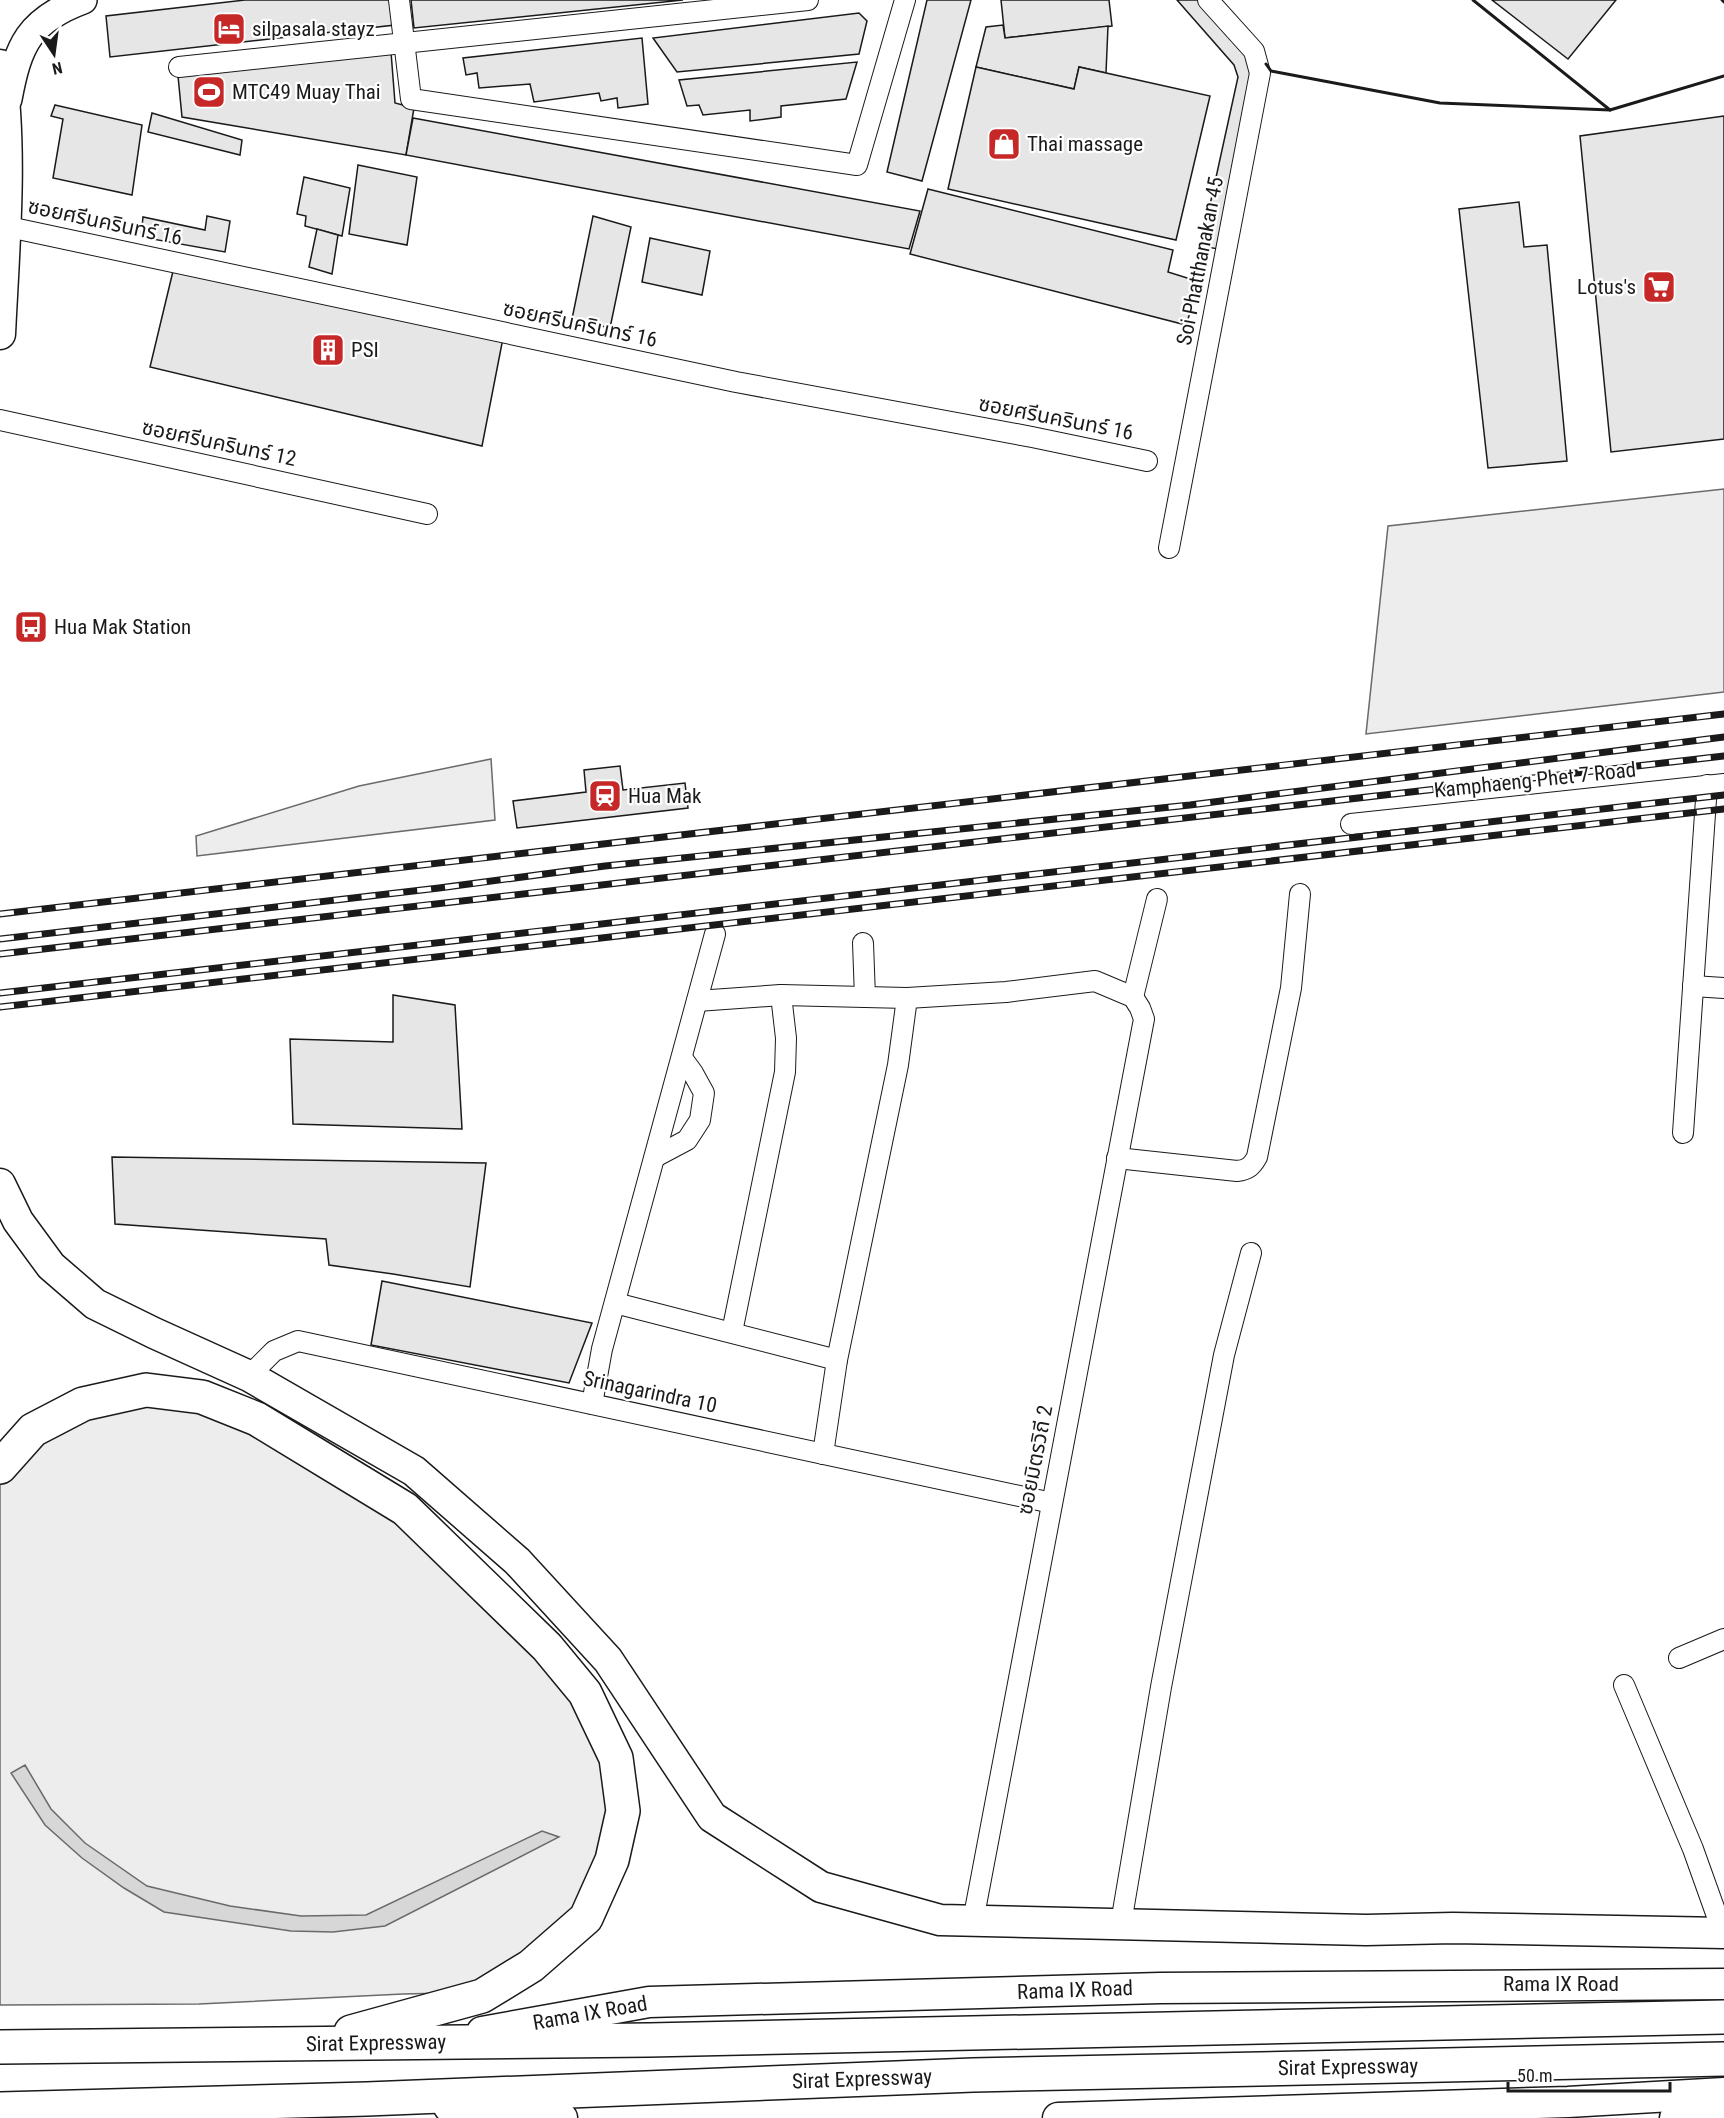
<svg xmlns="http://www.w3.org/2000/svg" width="1724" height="2118" viewBox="0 0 1724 2118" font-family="'Roboto Condensed','Noto Sans Thai',sans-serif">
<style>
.built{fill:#ededed;stroke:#6a6a6a;stroke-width:1.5}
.water{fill:#d7d7d7;stroke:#6a6a6a;stroke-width:1.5}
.building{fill:#e6e6e6;stroke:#1a1a1a;stroke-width:1.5}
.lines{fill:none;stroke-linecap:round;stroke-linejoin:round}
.minor-casing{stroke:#1a1a1a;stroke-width:22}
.secondary-casing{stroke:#1a1a1a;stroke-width:30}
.primary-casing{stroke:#1a1a1a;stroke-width:33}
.motorway-casing{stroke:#1a1a1a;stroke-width:36}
.minor{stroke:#fff;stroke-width:20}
.secondary{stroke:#fff;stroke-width:27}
.primary{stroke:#fff;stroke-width:30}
.motorway{stroke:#fff;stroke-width:33}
.rail-casing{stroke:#1a1a1a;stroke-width:7}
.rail{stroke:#fff;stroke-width:4.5;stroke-dasharray:14;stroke-linecap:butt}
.wall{stroke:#1a1a1a;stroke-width:3}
.labels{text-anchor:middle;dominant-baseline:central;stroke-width:4.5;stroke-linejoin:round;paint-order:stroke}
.poi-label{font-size:21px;fill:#1a1a1a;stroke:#fff;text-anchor:start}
.street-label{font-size:21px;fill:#1a1a1a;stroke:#fff}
</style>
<rect width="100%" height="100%" fill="#fff"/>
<g class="built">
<polygon points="1724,489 1724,692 1366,734 1388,526"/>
<polygon points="491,759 495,820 197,856 196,836 359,786"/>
<polygon points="202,1397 405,1509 547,1647 616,1758 586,1918 488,1992 403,1994 199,2004 0,2005 0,1467 83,1404"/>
</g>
<polygon class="water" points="25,1765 51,1809 85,1843 147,1886 230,1906 301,1916 366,1915 542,1831 559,1837 385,1926 333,1932 291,1931 164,1912 124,1888 82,1858 45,1825 11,1773"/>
<g class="building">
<polygon points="245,0 392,0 395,25 110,57 106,16"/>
<polygon points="411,0 683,0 414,28"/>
<polygon points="927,0 971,0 922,181 887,172"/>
<polygon points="1001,0 1109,0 1112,26 1005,38"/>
<polygon points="1177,0 1198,0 1245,55 1252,68 1218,249 1201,246 1238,77 1234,65"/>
<polygon points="1492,0 1616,0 1568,59"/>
<polygon points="859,13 867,21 859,54 677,72 653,38"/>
<polygon points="1003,25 1005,38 1108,26 1106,73 1079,67 1074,89 976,67 986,27"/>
<polygon points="642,38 648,104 618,108 617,98 601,101 599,93 534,102 530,84 479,88 477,73 466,75 463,58"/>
<polygon points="391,52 395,103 414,108 406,155 182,117 178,76"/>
<polygon points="857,62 846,99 781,106 781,117 750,121 750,110 703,115 699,105 687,106 679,80"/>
<polygon points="976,67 1074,89 1079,67 1210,96 1176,240 948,189"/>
<polygon points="55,105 142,125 132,195 53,178 63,119 51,116"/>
<polygon points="152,113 242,140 240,155 148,132"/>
<polygon points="1724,116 1724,439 1611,452 1580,136"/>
<polygon points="413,118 920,211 909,249 406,155"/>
<polygon points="358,165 417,177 407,245 349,234"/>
<polygon points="304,177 350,188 342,236 305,226 306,216 297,214"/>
<polygon points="928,189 1173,250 1168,272 1200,282 1186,325 910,254"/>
<polygon points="1519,202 1524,247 1547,245 1567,461 1488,468 1459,209"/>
<polygon points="207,216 230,221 225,252 141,237 143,217 205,230"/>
<polygon points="593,216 631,227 610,328 572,319"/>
<polygon points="317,229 338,235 332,274 309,267"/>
<polygon points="650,238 710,251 702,295 642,282"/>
<polygon points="174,267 504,333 482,446 150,367"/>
<polygon points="620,766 623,790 685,783 688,808 517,828 513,801 586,792 584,770"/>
<polygon points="393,995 455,1005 462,1129 293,1124 290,1039 393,1042"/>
<polygon points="112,1157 486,1163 470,1287 393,1274 329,1265 326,1239 115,1224"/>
<polygon points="382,1281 592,1323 569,1383 371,1345"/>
</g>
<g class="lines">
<g class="minor-casing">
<g id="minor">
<polyline points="399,0 411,99 857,165 905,0"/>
<polyline points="179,67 808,0"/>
<polyline points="4,226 736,382 1032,437 1147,461"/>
<polyline points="0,420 427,514"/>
<polyline points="1169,548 1260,73 1254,51 1208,0"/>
<polyline points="1351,824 1724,784"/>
<polyline points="863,943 865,997"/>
<polyline points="1693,986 1724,988"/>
<polyline points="1133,997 1157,899"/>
<polyline points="697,1001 781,995 907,998 1006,992 1095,981 1133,997 1140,1008 1144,1019 973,1921"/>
<polyline points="1683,1133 1707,785"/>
<polyline points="655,1157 687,1140 700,1120 704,1093 693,1073 682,1058"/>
<path d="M1117 1158 1237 1171C1248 1170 1252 1166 1257 1157L1291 988 1300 894"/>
<polyline points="615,1303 837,1360"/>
<polyline points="732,1332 785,1072 786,1038 781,995"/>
<polyline points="249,1376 274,1351 298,1341 1052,1503"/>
<polyline points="592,1404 602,1349 715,934"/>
<polyline points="823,1454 837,1360 898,1065 907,998"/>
<polyline points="1679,1658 1724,1639"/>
<polyline points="1624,1685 1693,1849 1723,1933"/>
<polyline points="1121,1923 1161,1687 1224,1355 1251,1253"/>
</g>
</g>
<g class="secondary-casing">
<path id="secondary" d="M8 99C18 45 29 20 83 0"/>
</g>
<g class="primary-casing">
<g id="primary">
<path d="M0 65C13 150 4 249 0 334"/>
<polyline points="0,1184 18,1221 51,1266 95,1304 154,1333 249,1376 414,1471 517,1561 608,1660 712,1817 821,1887 940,1920 1366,1930 1453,1928 1724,1933"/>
<polyline points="482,2032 649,2002 1160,1988 1724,1984"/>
<polyline points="449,2107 562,2118"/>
<polyline points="1058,2118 1568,2102 1724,2093"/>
<polyline points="1675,2118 1724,2110"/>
</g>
</g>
<g class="motorway-casing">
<g id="motorway">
<polyline points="0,1467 33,1430 83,1404 146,1390 202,1397 257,1419 405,1509 547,1647 585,1693 616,1758 623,1811 612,1860 586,1918 531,1966 482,1996 351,2032"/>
<polyline points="0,2047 649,2040 1724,2017"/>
<polyline points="0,2109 367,2099 973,2075 1724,2059"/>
</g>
</g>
<use href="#minor" class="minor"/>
<use href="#secondary" class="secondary"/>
<use href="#primary" class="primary"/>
<use href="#motorway" class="motorway"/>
<g class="rail-casing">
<g id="rail">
<polyline points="0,914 1724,714"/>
<polyline points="0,939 439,888 605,866 1190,805 1724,737"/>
<polyline points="0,954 1724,756"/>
<polyline points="0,993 1724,795"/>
<polyline points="0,1007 1724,809"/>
</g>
</g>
<use href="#rail" class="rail"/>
<g class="wall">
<polyline points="1473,0 1610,110"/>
<polyline points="1722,0 1724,2"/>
<polyline points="1266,64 1271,71 1440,103 1610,110 1724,76"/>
</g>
</g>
<defs>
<g id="hotel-square" transform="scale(1.725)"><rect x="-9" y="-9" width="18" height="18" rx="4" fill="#c62828" stroke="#fff"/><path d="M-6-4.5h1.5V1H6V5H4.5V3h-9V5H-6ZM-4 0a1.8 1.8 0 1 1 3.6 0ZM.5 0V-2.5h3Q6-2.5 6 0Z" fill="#fff"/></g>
<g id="stadium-square" transform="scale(1.725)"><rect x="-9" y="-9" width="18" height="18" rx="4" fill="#c62828" stroke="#fff"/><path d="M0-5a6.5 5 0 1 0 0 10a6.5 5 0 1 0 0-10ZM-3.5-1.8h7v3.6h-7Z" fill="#fff"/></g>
<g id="shop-square" transform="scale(1.725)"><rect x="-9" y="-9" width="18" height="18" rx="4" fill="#c62828" stroke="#fff"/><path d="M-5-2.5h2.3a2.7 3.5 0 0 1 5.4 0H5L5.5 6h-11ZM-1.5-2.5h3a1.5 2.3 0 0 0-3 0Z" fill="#fff"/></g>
<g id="supermarket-square" transform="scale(1.725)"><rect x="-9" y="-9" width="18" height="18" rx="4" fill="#c62828" stroke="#fff"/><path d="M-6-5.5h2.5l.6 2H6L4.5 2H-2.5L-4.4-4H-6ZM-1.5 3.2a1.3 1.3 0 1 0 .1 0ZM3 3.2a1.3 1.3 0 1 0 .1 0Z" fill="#fff"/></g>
<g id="building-square" transform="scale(1.725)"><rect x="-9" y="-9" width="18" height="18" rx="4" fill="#c62828" stroke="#fff"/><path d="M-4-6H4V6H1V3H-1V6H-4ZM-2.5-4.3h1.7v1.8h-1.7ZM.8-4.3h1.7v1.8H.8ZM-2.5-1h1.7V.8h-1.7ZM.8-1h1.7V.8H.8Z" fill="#fff"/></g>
<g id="bus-square" transform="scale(1.725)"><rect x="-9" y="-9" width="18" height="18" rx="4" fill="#c62828" stroke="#fff"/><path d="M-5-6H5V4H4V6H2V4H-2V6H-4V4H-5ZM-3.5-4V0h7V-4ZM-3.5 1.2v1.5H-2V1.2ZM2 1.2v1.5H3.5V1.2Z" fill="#fff"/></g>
<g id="station-square" transform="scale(1.725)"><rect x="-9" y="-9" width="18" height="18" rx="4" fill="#c62828" stroke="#fff"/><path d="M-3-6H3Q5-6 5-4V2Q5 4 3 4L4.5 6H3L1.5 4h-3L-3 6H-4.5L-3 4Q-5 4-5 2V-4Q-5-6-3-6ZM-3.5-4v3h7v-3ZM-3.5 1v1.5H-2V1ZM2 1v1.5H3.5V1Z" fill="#fff"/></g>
</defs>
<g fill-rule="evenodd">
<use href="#hotel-square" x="229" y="29"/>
<use href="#stadium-square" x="209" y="92"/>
<use href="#shop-square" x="1004" y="144"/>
<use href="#supermarket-square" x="1659" y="287"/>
<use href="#building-square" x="328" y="350"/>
<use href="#bus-square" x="31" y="627"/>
<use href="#station-square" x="605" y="796"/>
</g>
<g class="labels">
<g class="poi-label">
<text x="252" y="29">silpasala stayz</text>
<text x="232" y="92">MTC49 Muay Thai</text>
<text x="1027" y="144">Thai massage</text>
<text x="1636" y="287" text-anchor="end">Lotus's</text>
<text x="351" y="350">PSI</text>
<text x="54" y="627">Hua Mak Station</text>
<text x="628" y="796">Hua Mak</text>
</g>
<g class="street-label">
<text transform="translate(105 222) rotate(12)">ซอยศรีนครินทร์ 16</text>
<text transform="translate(1200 261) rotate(-79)">Soi Phatthanakan 45</text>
<text transform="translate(580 324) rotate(12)">ซอยศรีนครินทร์ 16</text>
<text transform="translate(1056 418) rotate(11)">ซอยศรีนครินทร์ 16</text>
<text transform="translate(219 443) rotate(12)">ซอยศรีนครินทร์ 12</text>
<text transform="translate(1535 780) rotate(-6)">Kamphaeng Phet 7 Road</text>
<text transform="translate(650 1392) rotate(12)">Srinagarindra 10</text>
<text transform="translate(1035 1460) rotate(-79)">ซอยมิตรวิถี 2</text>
<text x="1561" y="1984">Rama IX Road</text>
<text transform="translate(1075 1990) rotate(-2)">Rama IX Road</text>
<text transform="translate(590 2013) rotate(-10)">Rama IX Road</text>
<text transform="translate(376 2043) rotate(-1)">Sirat Expressway</text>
<text transform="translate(1348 2067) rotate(-1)">Sirat Expressway</text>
<text transform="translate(862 2079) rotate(-2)">Sirat Expressway</text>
</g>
</g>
<g transform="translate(54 54) rotate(167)" stroke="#ffffff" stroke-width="4.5" paint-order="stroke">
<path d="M0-4.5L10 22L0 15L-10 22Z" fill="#1a1a1a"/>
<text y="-9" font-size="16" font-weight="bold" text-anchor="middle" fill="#1a1a1a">N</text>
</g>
<path d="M1508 2082v9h162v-9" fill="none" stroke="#1a1a1a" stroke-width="3"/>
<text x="1517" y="2082" font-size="18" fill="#1a1a1a" stroke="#ffffff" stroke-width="4.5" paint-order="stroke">50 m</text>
</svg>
